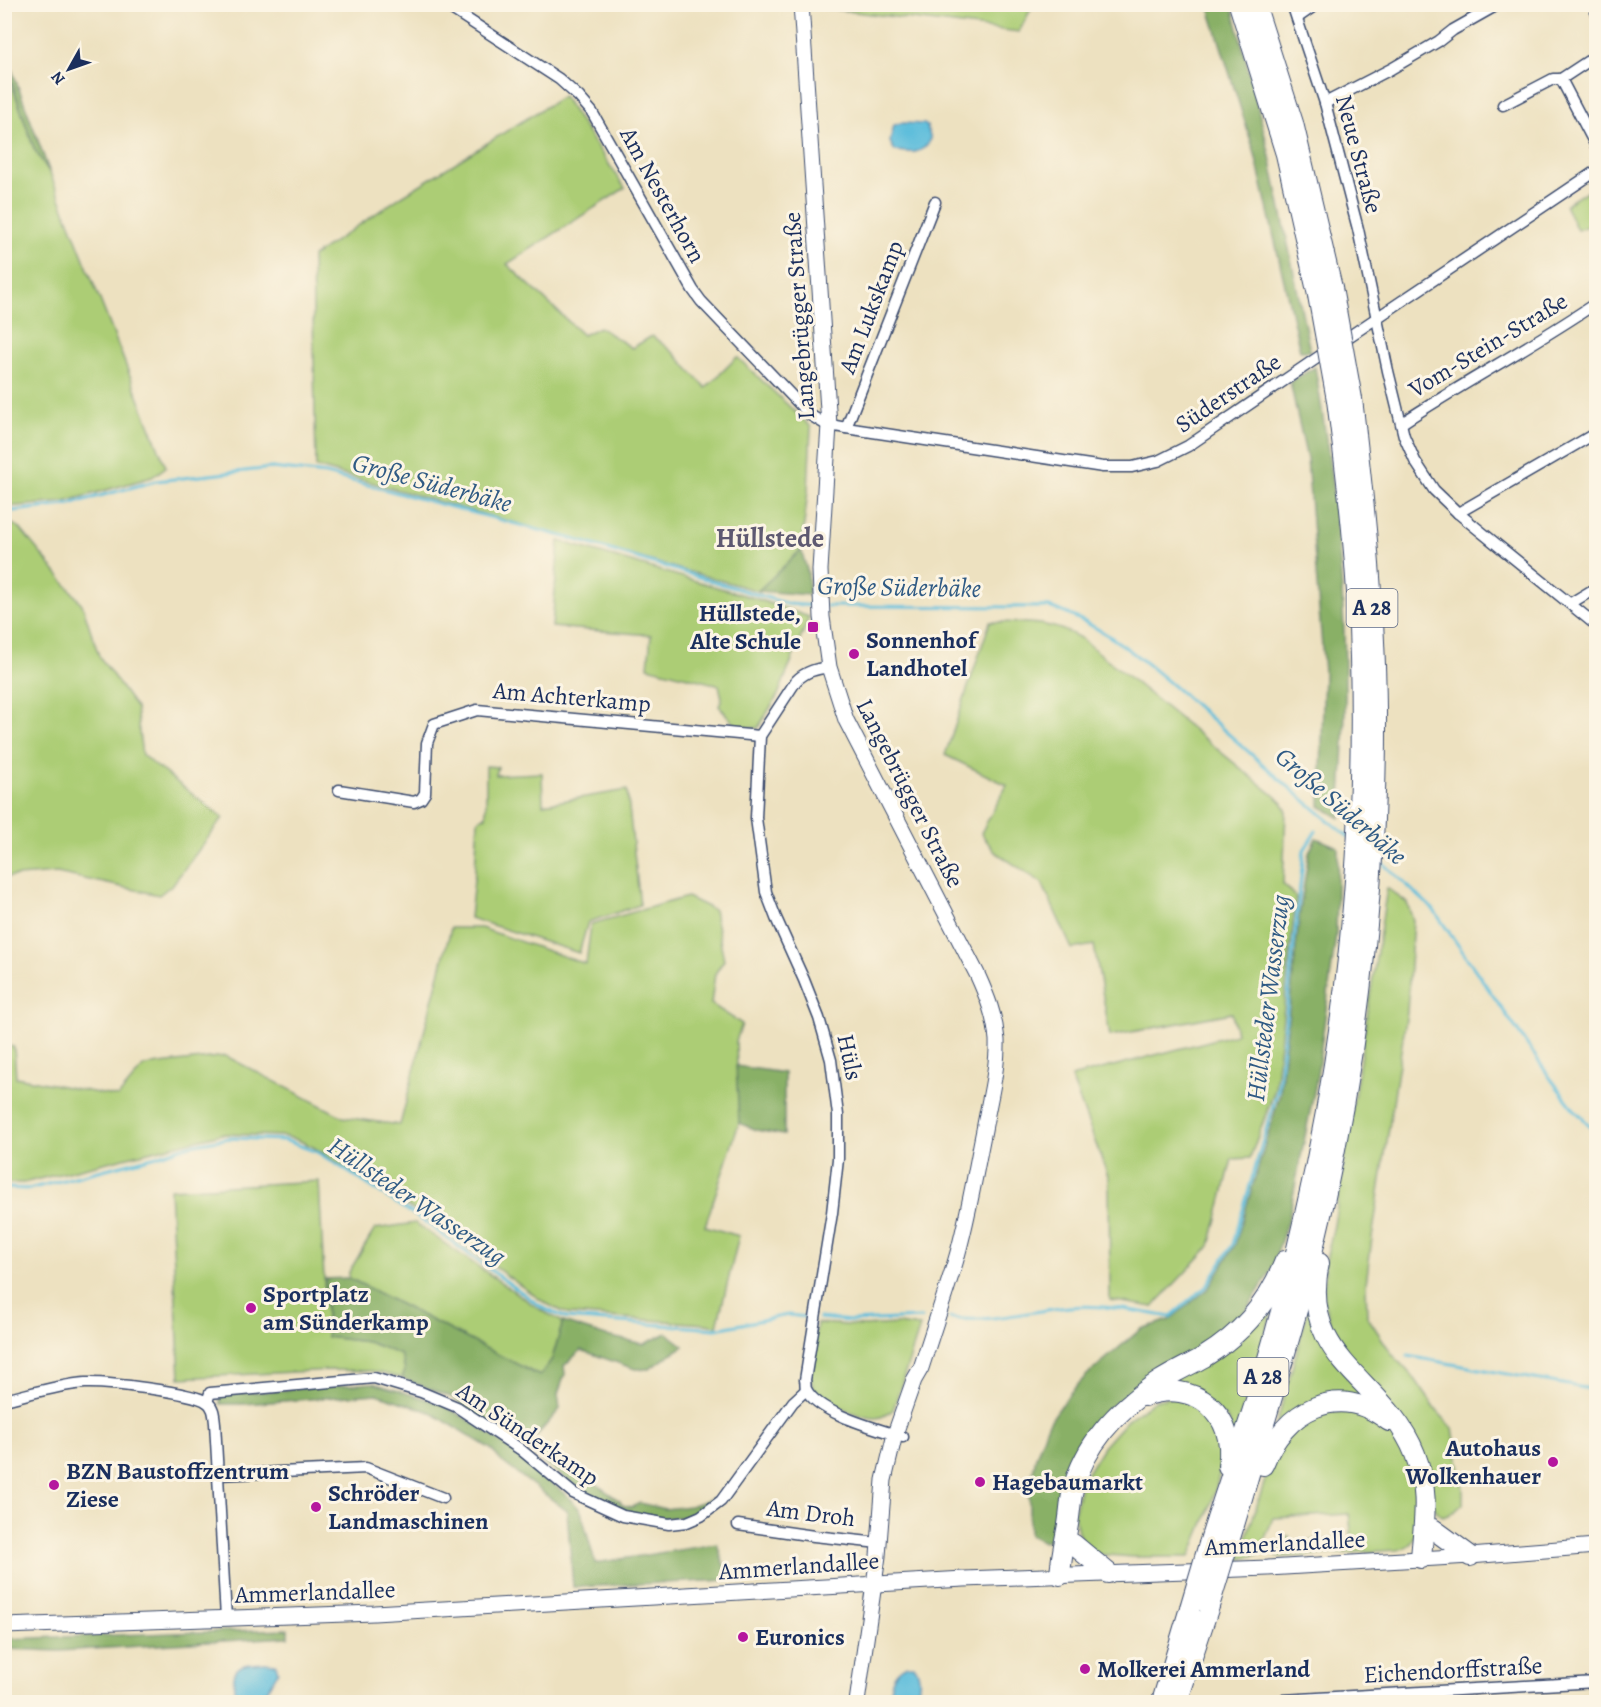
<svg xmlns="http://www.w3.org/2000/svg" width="1601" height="1707" viewBox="0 0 1601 1707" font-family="Alegreya,serif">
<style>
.green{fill:#accd75;stroke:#647e6a;stroke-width:1.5}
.forest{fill:#89b066;stroke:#527062;stroke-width:1.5}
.water{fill:#5dbddb;stroke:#3c769c;stroke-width:1.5}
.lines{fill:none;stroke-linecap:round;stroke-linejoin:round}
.stream{stroke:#5dbddb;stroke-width:3}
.street-casing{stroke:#3a4a6d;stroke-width:13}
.secondary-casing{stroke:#3a4a6d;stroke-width:17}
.highway-casing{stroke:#3a4a6d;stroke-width:22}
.street{stroke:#fff;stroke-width:10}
.secondary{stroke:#fff;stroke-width:15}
.highway{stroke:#fff;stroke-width:20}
.highway-bridge-casing{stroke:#3a4a6d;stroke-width:22;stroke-linecap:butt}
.highway-bridge{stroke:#fff;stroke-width:20}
.poi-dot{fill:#b5179e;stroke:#fcf5e5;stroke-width:2}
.labels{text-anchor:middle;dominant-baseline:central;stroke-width:6;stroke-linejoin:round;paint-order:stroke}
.shield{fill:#fcf5e5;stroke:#5e6a86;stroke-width:1.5}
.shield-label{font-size:22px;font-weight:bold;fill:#1b2f5e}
.street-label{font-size:24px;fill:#1b2f5e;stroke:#fcf5e5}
.poi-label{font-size:24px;font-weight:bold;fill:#1b2f5e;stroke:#fcf5e5;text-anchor:start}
.water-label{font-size:26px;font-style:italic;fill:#2f5a84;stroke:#fcf5e5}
.quarter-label{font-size:27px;font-weight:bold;fill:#5e5971;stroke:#fcf5e5}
</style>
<rect width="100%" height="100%" fill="#fcf5e5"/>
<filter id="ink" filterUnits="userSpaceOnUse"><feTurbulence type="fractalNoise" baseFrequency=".0167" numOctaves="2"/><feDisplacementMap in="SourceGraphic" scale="12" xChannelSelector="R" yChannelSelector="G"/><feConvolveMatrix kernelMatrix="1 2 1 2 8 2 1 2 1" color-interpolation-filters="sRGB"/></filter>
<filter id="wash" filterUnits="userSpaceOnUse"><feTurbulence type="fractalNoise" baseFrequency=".008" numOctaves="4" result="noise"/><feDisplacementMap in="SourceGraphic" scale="24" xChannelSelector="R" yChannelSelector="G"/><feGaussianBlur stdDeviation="1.35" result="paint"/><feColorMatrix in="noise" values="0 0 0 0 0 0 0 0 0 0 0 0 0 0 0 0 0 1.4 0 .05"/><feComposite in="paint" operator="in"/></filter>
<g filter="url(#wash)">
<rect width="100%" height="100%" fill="#ede1c0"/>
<g class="green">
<polygon points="813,5 813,4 1033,5 1019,32 814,7"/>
<polygon points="4,62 34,149 50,173 166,467 152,477 64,502 5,507"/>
<polygon points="563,96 625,188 507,264 583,335 599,327 632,348 652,336 674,353 706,388 737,357 811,427 808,491 801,550 758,591 316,467 312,257 402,196"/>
<polygon points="1596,185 1596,223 1577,230 1565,205"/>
<polygon points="5,521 19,527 82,604 99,656 136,708 142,755 223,818 173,884 159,895 57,873 5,877"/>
<polygon points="559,541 754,598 809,617 778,695 758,728 737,727 719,706 722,698 719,685 648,667 651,635 552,627"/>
<path d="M990 622C1026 623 1050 620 1082 639L1282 802 1286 810 1283 884 1296 897 1275 1089 1250 1158 1232 1159 1210 1246 1153 1307 1110 1300 1109 1179 1071 1077 1236 1034 1232 1013 1110 1036 1094 945 1072 949 1042 883 994 851 981 833 1007 785 945 755Z"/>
<polygon points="486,766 498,767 496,775 542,773 543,804 627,790 640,905 588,922 579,953 470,918 475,870 478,820 486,816"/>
<path d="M1387 888 1407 903 1413 920 1407 1012 1372 1238 1366 1284 1367 1316 1392 1354 1415 1379 1437 1411 1453 1428 1463 1489V1504L1455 1511 1443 1516C1431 1511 1432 1495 1430 1483L1339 1348 1324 1303 1325 1264 1334 1225Z"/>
<polygon points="687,897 714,910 724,960 715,974 711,1004 742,1024 736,1041 739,1123 705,1226 739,1236 717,1326 705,1324 568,1314 545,1303 428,1219 313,1147 298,1140 283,1136 221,1134 23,1183 5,1183 5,1045 14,1047 16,1077 118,1097 144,1066 226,1056 343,1117 400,1125 451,928 481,928 586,964 591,924"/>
<polygon points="319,1181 327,1337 368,1342 401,1355 405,1371 402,1378 372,1371 330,1370 180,1378 170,1189"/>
<polygon points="415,1223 541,1310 563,1322 552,1359 540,1376 349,1278 349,1272 375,1229"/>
<polygon points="1278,1291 1234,1439 1227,1418 1159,1388"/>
<polygon points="1309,1307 1385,1413 1351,1398 1274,1433"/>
<path d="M817 1323 864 1326 897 1324 920 1327 893 1410C887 1414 883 1418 876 1418 860 1418 822 1402 814 1388 806 1375 815 1339 817 1323Z"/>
<path d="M1174 1397C1188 1403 1209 1412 1216 1427 1233 1466 1204 1520 1190 1557H1133L1096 1554 1084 1544 1078 1532 1074 1514 1082 1481 1103 1447 1127 1420 1156 1400Z"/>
<path d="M1356 1411C1369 1416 1381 1422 1391 1433 1401 1444 1411 1463 1415 1478 1418 1490 1419 1532 1412 1542 1408 1547 1403 1549 1397 1550L1281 1557 1277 1556 1275 1552 1283 1538 1289 1537 1291 1541 1352 1539 1349 1514 1273 1518 1259 1554 1239 1560 1270 1465 1282 1440 1316 1413Z"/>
</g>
<g class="forest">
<polygon points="1208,5 1231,5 1233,9 1269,152 1310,351 1300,351 1255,154"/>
<polygon points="5,51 50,173 34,149 5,62"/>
<path d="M1315 367C1333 472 1345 579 1345 685 1346 730 1342 774 1340 818L1320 806 1324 672 1307 459 1290 382Z"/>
<polygon points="801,550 808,573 809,595 758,591"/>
<polygon points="1316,838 1338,847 1336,935 1317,1077 1289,1216 1272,1269 1240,1321 1108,1408 1085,1436 1066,1479 1056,1538 1044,1542 1029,1535 1029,1492 1036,1457 1048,1424 1070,1393 1087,1375 1141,1329 1169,1320 1208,1289 1235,1245 1280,1094 1300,911 1309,853"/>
<polygon points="736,1066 784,1073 784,1135 756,1130 739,1123"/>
<polygon points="349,1278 540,1376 552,1359 563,1322 606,1336 644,1344 667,1333 684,1346 649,1369 635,1369 581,1350 564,1366 565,1374 558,1394 560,1409 533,1440 620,1501 622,1505 632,1507 640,1503 665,1509 690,1506 713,1498 702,1510 688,1517 664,1518 630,1514 580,1490 528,1450 451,1397 402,1378 405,1371 401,1355 368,1342 327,1337 325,1279"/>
<polygon points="373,1383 439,1403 475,1424 514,1452 571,1499 581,1511 595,1563 717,1544 729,1580 573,1587 567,1511 501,1461 491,1449 430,1412 377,1394 244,1404 220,1404 220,1395"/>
<polygon points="288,1629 288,1637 59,1651 5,1649 5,1639"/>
</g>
<g class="water">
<path d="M902 123 924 124 927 126 931 139C923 155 910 153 895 151L890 142 894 125Z"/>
<path d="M265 1663 276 1664 278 1672 264 1695 263 1702H238C233 1691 229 1668 245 1665 251 1663 259 1664 265 1663Z"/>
<path d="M907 1665H914C923 1677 919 1691 912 1702H893C887 1687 892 1672 907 1665Z"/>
</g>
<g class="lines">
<g class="stream">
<polyline points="4,512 66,505 156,481 272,468 326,474 584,542 788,604 817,606"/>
<path d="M827 606 1049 607C1108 626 1154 669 1200 709 1249 752 1297 796 1349 837"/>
<polyline points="1380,861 1433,909 1551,1079 1573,1108 1596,1132"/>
<polyline points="4,1188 29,1189 157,1156 190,1145 229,1138 284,1140 317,1152 350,1173 425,1222 543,1308 566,1318 716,1329 788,1315 806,1317"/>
<polyline points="819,1318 851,1321 921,1318"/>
<path d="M950 1318C989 1323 1030 1311 1069 1307 1103 1304 1136 1311 1170 1317L1206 1287 1233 1244 1278 1089 1304 850 1316 831"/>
<polyline points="1408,1356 1596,1390"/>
</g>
</g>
</g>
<g filter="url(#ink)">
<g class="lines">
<g class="street-casing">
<g id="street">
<polyline points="444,4 559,79 579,97 592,112 693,290 701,301 810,415 825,424 846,428 1103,467 1132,467 1158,461 1188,446 1320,356 1596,171"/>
<polyline points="1292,4 1325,103 1358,229 1388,371 1404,436 1415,461 1434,490 1458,513 1596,625"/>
<polyline points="1596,4 1596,12"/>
<polyline points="1297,18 1317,4"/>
<polyline points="1596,56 1561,79 1596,146"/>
<polyline points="1325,103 1391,69 1439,41 1453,30 1499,4"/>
<polyline points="1503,105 1553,79 1561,79"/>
<path d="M1402 423C1466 381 1533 346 1596 303"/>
<polyline points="846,428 935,202"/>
<polyline points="1458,513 1596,433"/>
<polyline points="1571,603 1596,588"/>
<path d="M829 667C816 669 806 671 796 681L760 736 756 818 766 892 776 918 804 980 819 1018 831 1060 838 1115V1159L832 1213 805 1380C806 1383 805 1386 806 1389 818 1414 879 1429 903 1437"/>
<polyline points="339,790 414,802 421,799 425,793 427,743 434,724 477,710 760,736"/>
<path d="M4 1400C30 1394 58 1385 85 1383 106 1382 192 1392 207 1402 214 1407 214 1415 215 1423L226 1618"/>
<polyline points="207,1402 210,1393 374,1378 421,1392 457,1407 520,1449 573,1493 623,1516 669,1524 687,1522 701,1516 721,1501 793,1402 806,1390"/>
<polyline points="218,1475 366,1468 443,1498"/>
<polyline points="738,1525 814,1536 879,1543"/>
<polyline points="1277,1702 1283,1700 1596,1682"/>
</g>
</g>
<g class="secondary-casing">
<g id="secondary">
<path d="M801 4 829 425 820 570 822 617 829 667 846 720 977 974C987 996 995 1016 997 1040 998 1069 989 1101 984 1130 975 1174 968 1220 955 1263 944 1298 932 1333 921 1368L914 1380 895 1434 884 1480 878 1556 857 1702"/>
<polyline points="4,1626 374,1613 964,1579 1268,1568 1470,1556 1596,1546"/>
</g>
</g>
<g class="highway-casing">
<g id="highway">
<polyline points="1239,4 1286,154 1318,295"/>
<polyline points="1255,4 1293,123 1332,288"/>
<path d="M1319 1263C1298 1362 1385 1378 1415 1454 1430 1493 1424 1519 1421 1558"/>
<path d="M1145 1396C1195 1378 1237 1414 1228 1466"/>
<path d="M1263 1465C1284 1410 1338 1381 1389 1421"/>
<polyline points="1433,1529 1470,1556"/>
<polyline points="1073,1544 1108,1573"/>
<path d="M1209 1544C1224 1496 1241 1448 1256 1400 1274 1340 1290 1280 1304 1219 1347 1034 1365 846 1360 657 1358 571 1348 485 1337 400"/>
<path d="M1227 1547C1237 1517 1245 1487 1254 1457 1280 1371 1306 1285 1325 1197 1360 1038 1377 872 1376 709 1375 605 1364 502 1352 399"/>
<path d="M1060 1575C1061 1559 1064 1545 1067 1530 1070 1516 1070 1502 1073 1489 1086 1442 1120 1407 1160 1381 1174 1372 1190 1365 1204 1357 1242 1334 1269 1302 1285 1261"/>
<polyline points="1162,1702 1190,1608"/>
<polyline points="1177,1702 1209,1606"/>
</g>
</g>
<use href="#street" class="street"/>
<use href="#secondary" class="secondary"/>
<use href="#highway" class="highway"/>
<g class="highway-bridge-casing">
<g id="highway-bridge">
<polyline points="1332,288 1352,399"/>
<polyline points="1318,295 1337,400"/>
<polyline points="1209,1606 1227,1547"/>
<polyline points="1190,1608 1209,1544"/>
</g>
</g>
<use href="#highway-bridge" class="highway-bridge"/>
</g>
</g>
<g class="poi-dot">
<rect x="807" y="621" width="12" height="12" rx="3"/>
<circle cx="854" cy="654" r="6"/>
<circle cx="251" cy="1308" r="6"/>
<circle cx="1553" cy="1462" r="6"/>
<circle cx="980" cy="1482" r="6"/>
<circle cx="54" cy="1485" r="6"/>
<circle cx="316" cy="1507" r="6"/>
<circle cx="743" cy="1637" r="6"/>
<circle cx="1085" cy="1669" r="6"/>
</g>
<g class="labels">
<g class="shield">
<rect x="1346.5" y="589" width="51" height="38" rx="4.5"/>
<rect x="1237.5" y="1358" width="51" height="38" rx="4.5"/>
</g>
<g class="shield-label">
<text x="1372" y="608">A 28</text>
<text x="1263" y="1377">A 28</text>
</g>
<g class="street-label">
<text transform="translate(1359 154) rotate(75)">Neue Straße</text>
<text transform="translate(663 195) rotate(61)">Am Nesterhorn</text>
<text transform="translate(871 307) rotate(-69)">Am Lukskamp</text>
<text transform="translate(799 316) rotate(-94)">Langebrügger Straße</text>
<text transform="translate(1488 345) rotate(-31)">Vom-Stein-Straße</text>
<text transform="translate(1228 393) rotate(-34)">Süderstraße</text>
<text transform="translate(572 697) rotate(5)">Am Achterkamp</text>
<text transform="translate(910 793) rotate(63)">Langebrügger Straße</text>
<text transform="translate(850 1057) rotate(78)">Hüls</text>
<text transform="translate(528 1434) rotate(34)">Am Sünderkamp</text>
<text transform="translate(811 1513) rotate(7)">Am Droh</text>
<text transform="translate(1285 1543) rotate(-3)">Ammerlandallee</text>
<text transform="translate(799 1566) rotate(-4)">Ammerlandallee</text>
<text transform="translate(315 1592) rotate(-2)">Ammerlandallee</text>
<text transform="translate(1453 1670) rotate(-3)">Eichendorffstraße</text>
</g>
<g class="poi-label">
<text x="801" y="613" text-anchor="end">Hüllstede,<tspan x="801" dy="28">Alte Schule</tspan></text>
<text x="866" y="640">Sonnenhof<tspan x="866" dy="28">Landhotel</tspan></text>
<text x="263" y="1294">Sportplatz<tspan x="263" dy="28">am Sünderkamp</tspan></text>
<text x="1541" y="1448" text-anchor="end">Autohaus<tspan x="1541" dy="28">Wolkenhauer</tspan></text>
<text x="66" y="1471">BZN Baustoffzentrum<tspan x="66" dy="28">Ziese</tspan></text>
<text x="992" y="1482">Hagebaumarkt</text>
<text x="328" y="1493">Schröder<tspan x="328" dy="28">Landmaschinen</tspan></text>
<text x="755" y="1637">Euronics</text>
<text x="1097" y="1669">Molkerei Ammerland</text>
</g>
<g class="water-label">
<text transform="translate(432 483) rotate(15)">Große Süderbäke</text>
<text transform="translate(899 587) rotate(1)">Große Süderbäke</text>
<text transform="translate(1341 806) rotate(41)">Große Süderbäke</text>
<text transform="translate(1268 998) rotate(-83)">Hüllsteder Wasserzug</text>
<text transform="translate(417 1201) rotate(34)">Hüllsteder Wasserzug</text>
</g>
<g class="quarter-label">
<text x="770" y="538">Hüllstede</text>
</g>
</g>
<rect width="1601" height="1707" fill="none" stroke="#fcf5e5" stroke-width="24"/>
<g transform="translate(69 69) rotate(230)" stroke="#fcf5e5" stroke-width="4.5" paint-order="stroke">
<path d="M0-4.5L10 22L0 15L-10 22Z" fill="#1b2f5e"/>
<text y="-9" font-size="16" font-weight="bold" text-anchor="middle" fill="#1b2f5e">N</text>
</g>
</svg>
